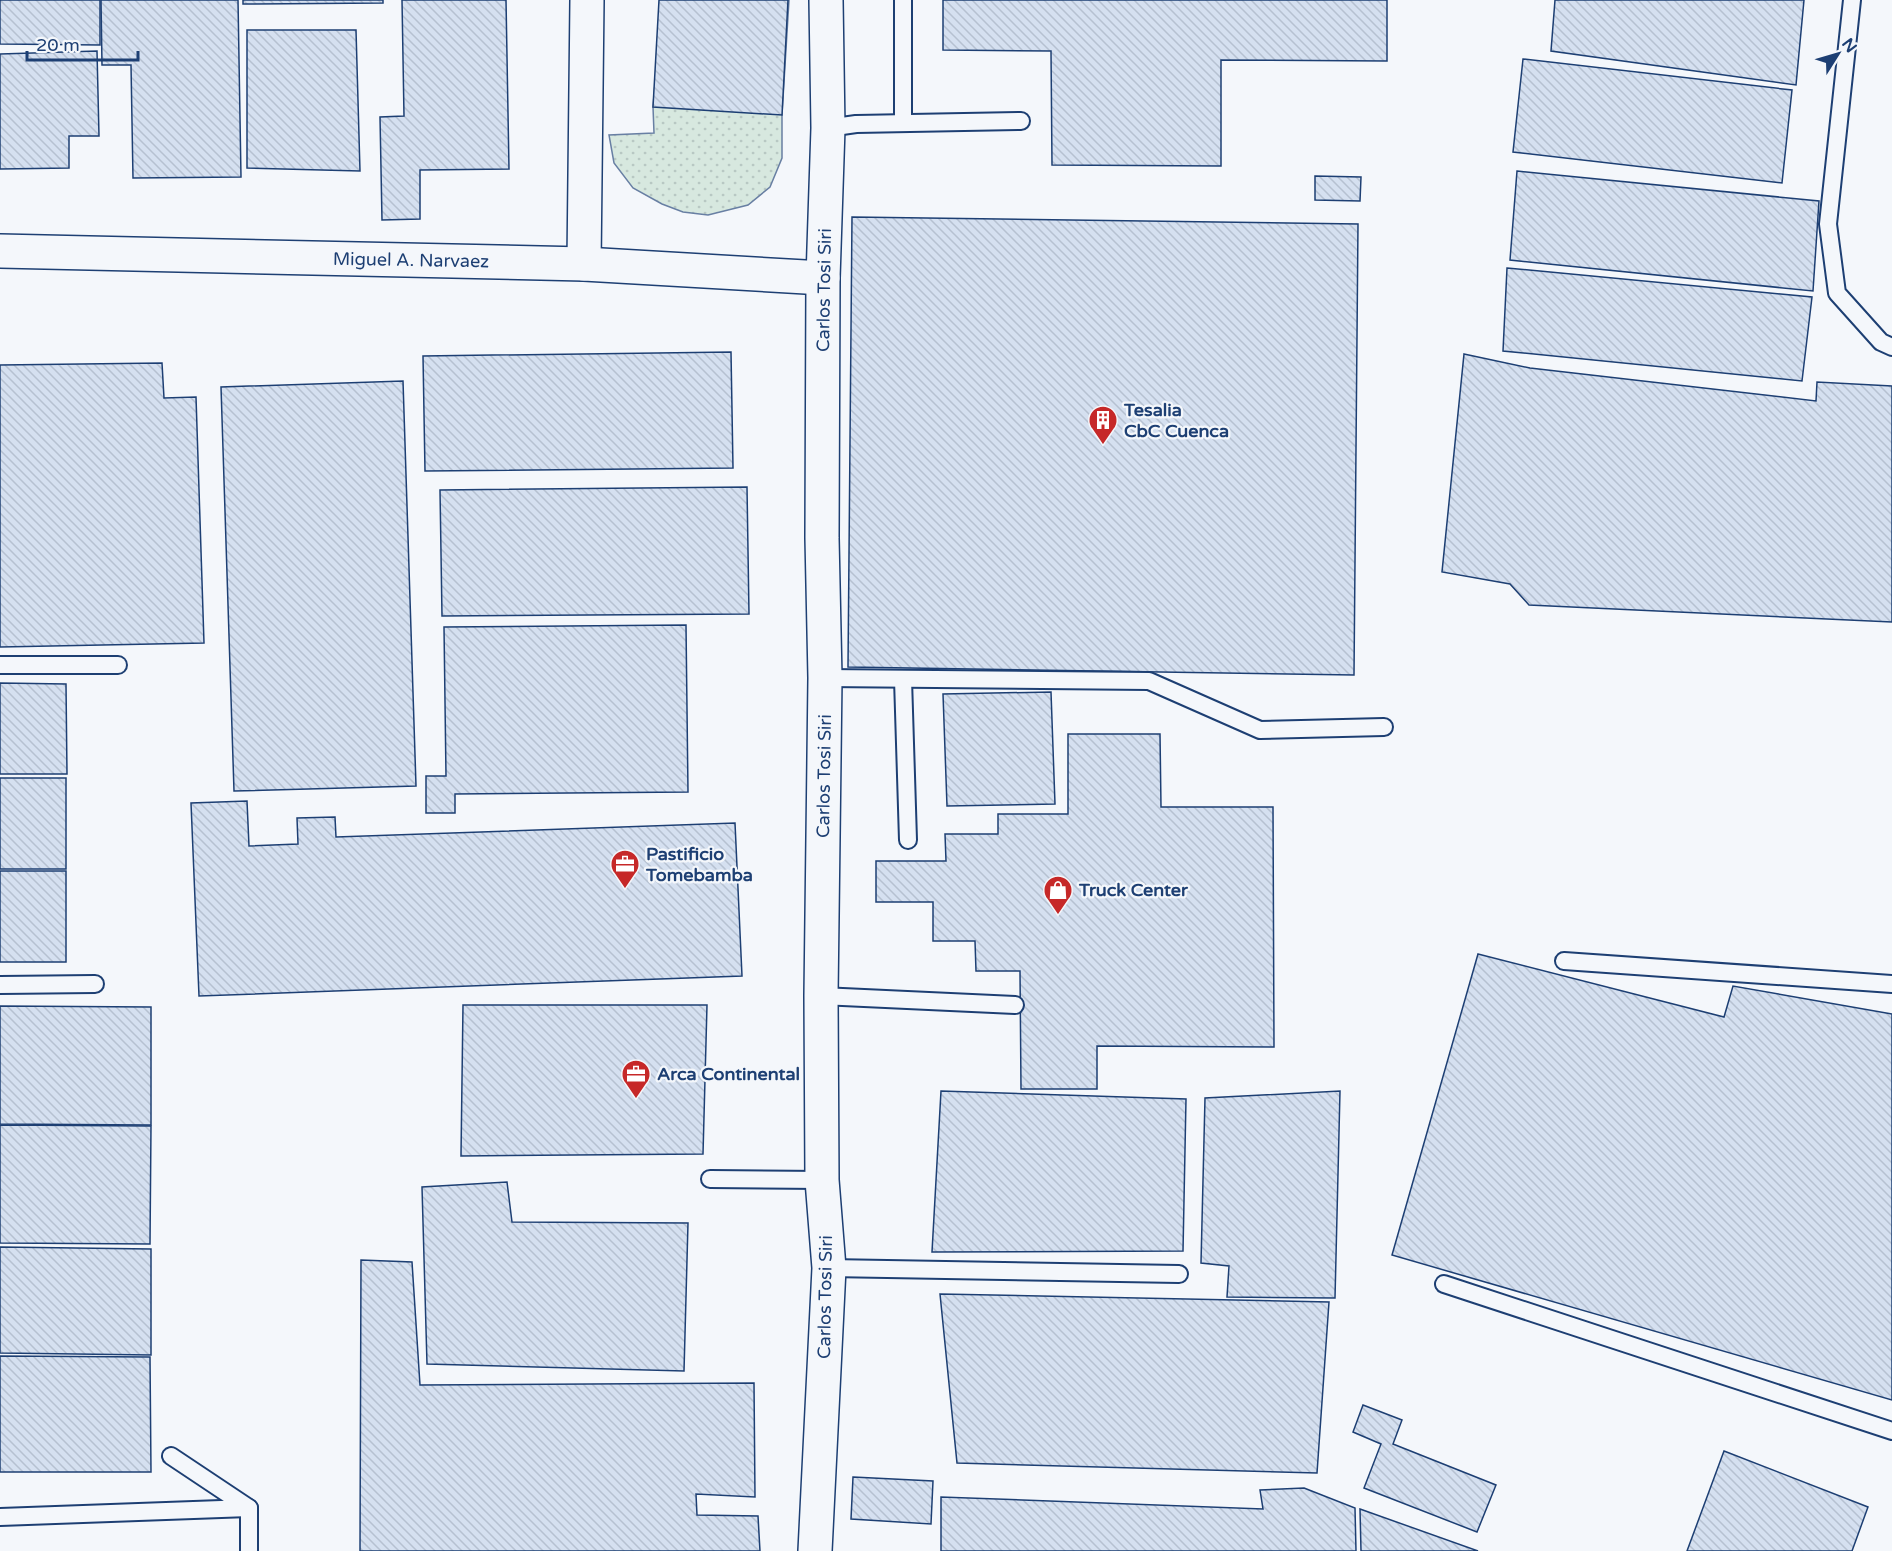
<svg xmlns="http://www.w3.org/2000/svg" width="1892" height="1551" viewBox="0 0 1892 1551" font-family="'Varela Round',sans-serif">
<style>
.grass{fill:url(#grass-dots);stroke:#687fa3;stroke-width:1.5}
.building{fill:url(#building-back-hatch);stroke:#1d3f73;stroke-width:1.5}
.lines{fill:none;stroke-linecap:round;stroke-linejoin:round}
.lane-casing{stroke:#1d3f73;stroke-width:20}
.street-casing{stroke:#1d3f73;stroke-width:36}
.lane{stroke:#f4f7fb;stroke-width:16}
.street{stroke:#f4f7fb;stroke-width:33}
.labels{text-anchor:middle;dominant-baseline:central;stroke-width:4.5;stroke-linejoin:round;paint-order:stroke}
.street-label{font-size:18px;fill:#1d3f73;stroke:#f4f7fb}
.poi-label{font-size:18px;font-weight:bold;fill:#1d3f73;stroke:#f4f7fb;text-anchor:start}
</style>
<defs>
<pattern id="grass-dots" width="8" height="8" patternUnits="userSpaceOnUse" patternTransform="scale(1.5)"><rect width="8" height="8" fill="#d7e8df"/><path d="M2 2h.1M6 6h.1" fill="none" stroke="#b8c8c3" stroke-width="1.8" stroke-linecap="round"/></pattern>
<pattern id="building-back-hatch" width="6" height="6" patternUnits="userSpaceOnUse" patternTransform="scale(1.5)"><rect width="6" height="6" fill="#d5e0f0"/><path d="M-1 5l2 2M0 0l6 6M5-1l2 2" fill="none" stroke="#b6c1d1"/></pattern>
</defs>
<rect width="100%" height="100%" fill="#f4f7fb"/>
<polygon class="grass" points="662,0 789,0 782,115 782,158 770,187 748,205 708,215 683,212 662,204 633,188 614,163 609,135 654,133 653,107"/>
<g class="building">
<polygon points="0,0 100,0 100,45 0,44"/>
<polygon points="101,0 238,0 241,177 133,178 131,65 102,65"/>
<polygon points="243,0 383,0 383,3 243,4"/>
<polygon points="402,0 506,0 509,169 420,170 420,219 382,220 380,117 404,116"/>
<polygon points="659,0 788,0 782,115 653,107"/>
<polygon points="943,0 1387,0 1387,61 1221,60 1221,166 1052,165 1051,51 943,50"/>
<polygon points="1555,0 1804,0 1796,85 1551,51"/>
<polygon points="247,30 356,30 360,171 247,168"/>
<polygon points="97,51 99,136 69,136 69,168 0,169 0,54"/>
<polygon points="1523,59 1792,90 1782,183 1513,152"/>
<polygon points="1517,171 1819,201 1813,291 1510,260"/>
<polygon points="1315,176 1361,177 1360,201 1315,200"/>
<polygon points="852,217 1358,224 1354,675 848,667"/>
<polygon points="1507,268 1812,297 1802,381 1503,351"/>
<polygon points="731,352 733,468 425,471 423,356"/>
<polygon points="1464,354 1530,368 1816,401 1817,382 1892,386 1892,622 1529,605 1510,584 1442,572"/>
<polygon points="162,363 164,398 196,397 204,643 0,647 0,365"/>
<polygon points="403,381 416,786 234,791 221,387"/>
<polygon points="747,487 749,614 442,616 440,490"/>
<polygon points="686,625 688,792 455,794 455,813 426,813 426,776 446,776 444,627"/>
<polygon points="0,683 66,684 67,774 0,774"/>
<polygon points="1051,692 1055,804 947,806 943,694"/>
<polygon points="1068,734 1160,734 1161,807 1273,807 1274,1047 1097,1046 1097,1089 1021,1089 1020,971 976,971 975,941 933,941 933,902 876,902 876,861 946,861 945,834 998,834 998,814 1068,814"/>
<rect x="0" y="778" width="66" height="91"/>
<polygon points="247,801 249,846 298,844 297,818 335,817 336,837 735,823 742,976 199,996 191,803"/>
<rect x="0" y="871" width="66" height="91"/>
<polygon points="1478,954 1724,1017 1733,986 1892,1014 1892,1400 1392,1255"/>
<polygon points="463,1005 707,1005 703,1154 461,1156"/>
<polygon points="0,1006 151,1007 151,1125 0,1124"/>
<polygon points="941,1091 1186,1099 1183,1251 932,1252"/>
<polygon points="1340,1091 1335,1298 1227,1297 1229,1266 1201,1263 1205,1098"/>
<polygon points="0,1125 151,1126 150,1244 0,1243"/>
<polygon points="507,1182 512,1222 688,1223 684,1371 427,1364 422,1187"/>
<polygon points="0,1247 151,1249 151,1355 0,1353"/>
<polygon points="361,1260 412,1262 420,1385 754,1383 755,1497 696,1494 697,1515 758,1516 760,1551 360,1551"/>
<polygon points="940,1294 1329,1302 1317,1473 957,1463"/>
<polygon points="0,1356 150,1357 151,1472 0,1472"/>
<polygon points="1363,1405 1402,1420 1393,1444 1496,1485 1477,1532 1364,1488 1381,1444 1353,1432"/>
<polygon points="1724,1451 1868,1507 1852,1551 1687,1551"/>
<polygon points="853,1477 933,1481 931,1524 851,1519"/>
<polygon points="1304,1488 1355,1508 1356,1551 941,1551 941,1497 1263,1509 1260,1490"/>
<polygon points="1360,1509 1478,1551 1361,1551"/>
</g>
<g class="lines">
<g class="lane-casing">
<g id="lane">
<polyline points="903,0 903,123"/>
<polyline points="1852,0 1828,224 1837,293 1881,342 1892,347"/>
<polyline points="828,128 856,124 1021,121"/>
<polyline points="0,665 118,665"/>
<polyline points="825,678 1149,681 1260,730 1384,727"/>
<polyline points="903,679 908,840"/>
<polyline points="1564,961 1892,984"/>
<polyline points="0,985 95,984"/>
<polyline points="821,996 1015,1005"/>
<polyline points="710,1179 822,1180"/>
<polyline points="829,1268 1179,1274"/>
<polyline points="1444,1284 1892,1431"/>
<polyline points="171,1456 249,1508 249,1551"/>
<polyline points="0,1517 249,1508"/>
</g>
</g>
<g class="street-casing">
<g id="street">
<polyline points="0,251 584,264 823,278"/>
<polyline points="584,264 587,0"/>
<polyline points="815,1551 829,1268 822,1180 821,996 825,678 822,538 823,278 828,128 826,0"/>
</g>
</g>
<use href="#lane" class="lane"/>
<use href="#street" class="street"/>
</g>
<defs>
<g id="building-pin" transform="scale(1.5)"><path d="M0 17L-7.5 6A9.5 9.5 0 1 1 7.5 6Z" fill="#c62828" stroke="#f4f7fb"/><path d="M-4-6H4V6H1V3H-1V6H-4ZM-2.5-4.3h1.7v1.8h-1.7ZM.8-4.3h1.7v1.8H.8ZM-2.5-1h1.7V.8h-1.7ZM.8-1h1.7V.8H.8Z" fill="#fff"/></g>
<g id="office-pin" transform="scale(1.5)"><path d="M0 17L-7.5 6A9.5 9.5 0 1 1 7.5 6Z" fill="#c62828" stroke="#f4f7fb"/><path d="M-6-3h4V-5.5h4V-3h4V5H-6ZM-1-4.5V-3h2v-1.5ZM-6 0V1H6V0Z" fill="#fff"/></g>
<g id="shop-pin" transform="scale(1.5)"><path d="M0 17L-7.5 6A9.5 9.5 0 1 1 7.5 6Z" fill="#c62828" stroke="#f4f7fb"/><path d="M-5-2.5h2.3a2.7 3.5 0 0 1 5.4 0H5L5.5 6h-11ZM-1.5-2.5h3a1.5 2.3 0 0 0-3 0Z" fill="#fff"/></g>
</defs>
<g fill-rule="evenodd">
<use href="#building-pin" x="1103" y="420"/>
<use href="#office-pin" x="625" y="864"/>
<use href="#shop-pin" x="1058" y="890"/>
<use href="#office-pin" x="636" y="1074"/>
</g>
<g class="labels">
<g class="street-label">
<text transform="translate(411 260) rotate(1)">Miguel A. Narvaez</text>
<text transform="translate(824 290) rotate(-89)">Carlos Tosi Siri</text>
<text transform="translate(824 776) rotate(-89)">Carlos Tosi Siri</text>
<text transform="translate(825 1297) rotate(-89)">Carlos Tosi Siri</text>
</g>
<g class="poi-label">
<text x="1124" y="410">Tesalia<tspan x="1124" dy="21">CbC Cuenca</tspan></text>
<text x="646" y="854">Pastificio<tspan x="646" dy="21">Tomebamba</tspan></text>
<text x="1079" y="890">Truck Center</text>
<text x="657" y="1074">Arca Continental</text>
</g>
</g>
<g transform="translate(1838 54) rotate(53)" stroke="#f4f7fb" stroke-width="4.5" paint-order="stroke">
<path d="M0-4.5L10 22L0 15L-10 22Z" fill="#1d3f73"/>
<text y="-9" font-size="16" font-weight="bold" text-anchor="middle" fill="#1d3f73">N</text>
</g>
<path d="M27 51v9h111v-9" fill="none" stroke="#1d3f73" stroke-width="3"/>
<text x="36" y="51" font-size="18" fill="#1d3f73" stroke="#f4f7fb" stroke-width="4.5" paint-order="stroke">20 m</text>
</svg>
